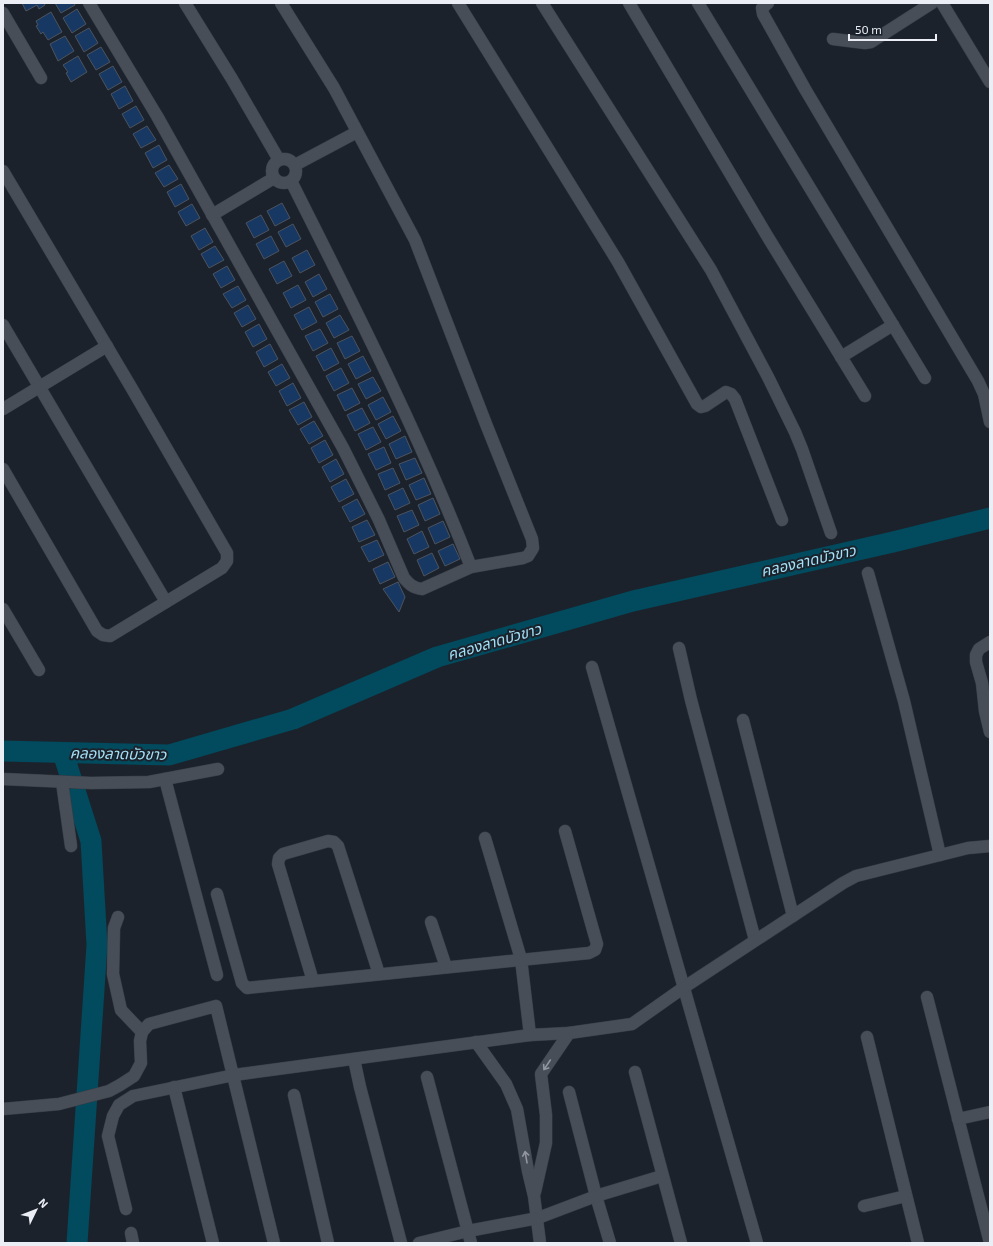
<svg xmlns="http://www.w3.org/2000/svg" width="993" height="1246" viewBox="0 0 993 1246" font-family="'Exo 2','Noto Sans Thai',sans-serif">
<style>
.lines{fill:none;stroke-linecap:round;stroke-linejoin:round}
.river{stroke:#024a5d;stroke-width:21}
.building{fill:#183864;stroke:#4c535e}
.minor-casing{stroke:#383d45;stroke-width:13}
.minor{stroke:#474e58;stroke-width:12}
.oneway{stroke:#91969f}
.labels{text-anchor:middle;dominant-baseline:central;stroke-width:4;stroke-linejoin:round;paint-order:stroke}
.water-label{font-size:15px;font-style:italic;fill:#a3e1f7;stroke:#1c222b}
</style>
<rect width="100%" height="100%" fill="#1c222b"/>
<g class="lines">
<g class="river">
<polyline points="3,751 169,755 293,719 437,657 633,601 893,542 990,518"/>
<polyline points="63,753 91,841 97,945 77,1243"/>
</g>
</g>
<g class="building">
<polygon points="22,3 44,3 45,5 39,9 37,5 26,11"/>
<polygon points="55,3 74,3 75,5 61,13"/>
<polygon points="77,9 86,24 72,33 63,18"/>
<polygon points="51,12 62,32 48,40 43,32 41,34 36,26 38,25 36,21"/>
<polygon points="89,28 98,43 84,52 75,36"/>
<polygon points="65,36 74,51 58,61 50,44"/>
<polygon points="101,47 110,62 96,70 87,55"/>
<polygon points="78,56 87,72 71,82 66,73 68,72 63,65"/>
<polygon points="113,66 122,82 108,90 99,74"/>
<polygon points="125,86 133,101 119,109 111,94"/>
<polygon points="136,106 144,120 130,128 122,114"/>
<polygon points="147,126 156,140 141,148 133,134"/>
<polygon points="159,145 167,160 153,168 145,153"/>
<polygon points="169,165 178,179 164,187 155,173"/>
<polygon points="181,184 189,199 175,207 167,192"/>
<polygon points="282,203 290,218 275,226 267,211"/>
<polygon points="192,204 200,218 186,226 178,212"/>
<polygon points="261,215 269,230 254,238 246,223"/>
<polygon points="293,224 301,239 286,247 278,232"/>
<polygon points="205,228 213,242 199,250 191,236"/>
<polygon points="271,236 279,251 264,259 256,244"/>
<polygon points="215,246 224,260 209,268 201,254"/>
<polygon points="307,250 315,265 300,273 292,258"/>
<polygon points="284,261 292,276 277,284 269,269"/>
<polygon points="227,266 235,280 221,288 213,274"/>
<polygon points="319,274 327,289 313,297 305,282"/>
<polygon points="298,285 306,300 291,308 283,293"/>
<polygon points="238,286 246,300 232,308 223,294"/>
<polygon points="330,294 338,309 323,317 315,302"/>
<polygon points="248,305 256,319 242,327 234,313"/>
<polygon points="309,307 317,322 302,330 294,315"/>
<polygon points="340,315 349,330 334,338 326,323"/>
<polygon points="259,324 267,339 253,347 245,332"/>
<polygon points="320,329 328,343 313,351 305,336"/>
<polygon points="352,336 360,351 345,359 337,343"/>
<polygon points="270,344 278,359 264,367 256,352"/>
<polygon points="331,348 339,363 324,371 316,356"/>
<polygon points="363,356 371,371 356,379 348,364"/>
<polygon points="282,364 290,378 276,386 268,372"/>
<polygon points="341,368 349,383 334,391 326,376"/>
<polygon points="373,377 381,391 366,399 358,384"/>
<polygon points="293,383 301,398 287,406 279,391"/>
<polygon points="352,388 360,403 345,411 337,395"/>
<polygon points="383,397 391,412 376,420 368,405"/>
<polygon points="304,402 312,417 298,425 289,410"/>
<polygon points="362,408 370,423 355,431 347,415"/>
<polygon points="393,416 401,431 386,439 378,424"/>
<polygon points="314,421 323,436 309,444 300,429"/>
<polygon points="373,427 381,442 366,450 358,434"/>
<polygon points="405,436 412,452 396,459 389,444"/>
<polygon points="325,440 333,455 319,463 311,448"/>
<polygon points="384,447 391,463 376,470 368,454"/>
<polygon points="415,458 422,473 406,480 399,464"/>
<polygon points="336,459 344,474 330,482 322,467"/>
<polygon points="393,468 400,483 385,490 378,474"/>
<polygon points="424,478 431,494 416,500 409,485"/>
<polygon points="346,479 354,494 339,502 331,487"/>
<polygon points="403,488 410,503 395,510 388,495"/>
<polygon points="433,498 440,514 425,521 418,505"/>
<polygon points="357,499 365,514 350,522 342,507"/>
<polygon points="412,510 419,525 404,532 397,516"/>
<polygon points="367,520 375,535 359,542 352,527"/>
<polygon points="443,521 450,537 435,544 428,528"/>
<polygon points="422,531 429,547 414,554 407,539"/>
<polygon points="377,540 384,555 369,562 361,547"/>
<polygon points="453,544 460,559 445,566 438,551"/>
<polygon points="432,553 439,568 424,576 417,560"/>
<polygon points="388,562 395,577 380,584 373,569"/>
<polygon points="398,582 405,597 399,612 383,589"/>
</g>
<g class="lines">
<g class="minor-casing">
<g id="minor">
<path d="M89 3 157 116 343 448 379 520 404 578C409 584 413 588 422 589L471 567 523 558 528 556 533 548 532 539 486 424 415 240 334 88 281 3"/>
<polyline points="185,3 232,79 279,160"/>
<polyline points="458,3 618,262 697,404 701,407 705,406 726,392 731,394 735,399 782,520"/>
<polyline points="542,3 711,270 768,377 795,432 802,449 831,533"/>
<polyline points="629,3 766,234 865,396"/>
<polyline points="698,3 925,378"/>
<polyline points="768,3 762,8 763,14 805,89 978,381 984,394 990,422"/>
<polyline points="942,3 990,82"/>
<polyline points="3,13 41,78"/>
<polyline points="833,39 865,43 871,42 932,3"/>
<circle cx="284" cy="171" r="12"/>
<polyline points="295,165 357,132"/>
<polyline points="3,171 131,387 227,553 227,561 222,568 110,636 103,635 97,631 3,469"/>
<path d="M291 181C355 308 419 434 471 567"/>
<polyline points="212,215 274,178"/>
<polyline points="3,325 166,602"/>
<polyline points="841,357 893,325"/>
<polyline points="3,409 107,346"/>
<polyline points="868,573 904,701 940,855"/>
<polyline points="3,609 39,670"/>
<polyline points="990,642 979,649 976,655 976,662 982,683 985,711 990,732"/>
<polyline points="679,648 691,700 755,940"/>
<polyline points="592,667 757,1243"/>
<polyline points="743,720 793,916"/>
<polyline points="3,779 91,783 149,782 218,769"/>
<polyline points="165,779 217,975"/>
<polyline points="62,782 71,846"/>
<polyline points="485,838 521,959 530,1035"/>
<polyline points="217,894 242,983 247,988 589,953 595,950 597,944 565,831"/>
<polyline points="118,917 114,928 113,974 121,1010 142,1032"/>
<polyline points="431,922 446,967"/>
<polyline points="313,981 278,864 279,858 283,854 328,841 334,842 338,846 379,974"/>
<polyline points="927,997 990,1243"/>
<polyline points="867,1037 918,1243"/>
<polyline points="476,1042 506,1084 517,1109 528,1171 534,1196 540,1243"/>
<polyline points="354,1059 360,1087 401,1243"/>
<polyline points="635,1072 681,1243"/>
<polyline points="427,1077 471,1243"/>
<polyline points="174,1087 213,1243"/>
<polyline points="569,1092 596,1196 610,1243"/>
<polyline points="294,1095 328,1243"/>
<polyline points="3,1109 59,1104 109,1091 120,1085 134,1076 141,1063 140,1041 142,1032 149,1024 216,1006 274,1243"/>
<polyline points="958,1119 990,1112"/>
<polyline points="535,1192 546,1143 546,1115 541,1074 569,1033"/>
<polyline points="864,1206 906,1196"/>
<polyline points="126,1209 108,1136 113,1116 119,1105 133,1096 234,1075 530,1035 569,1033 632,1024 683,988 843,883 856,876 968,848 990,846"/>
<polyline points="131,1233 133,1243"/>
<polyline points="419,1243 468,1231 538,1218 596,1196 662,1176"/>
</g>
</g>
<use href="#minor" class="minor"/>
</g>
<defs><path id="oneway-shaft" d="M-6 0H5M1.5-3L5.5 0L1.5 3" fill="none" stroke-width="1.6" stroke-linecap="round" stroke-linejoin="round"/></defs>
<g class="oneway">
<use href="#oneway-shaft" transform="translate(547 1065) rotate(124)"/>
<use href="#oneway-shaft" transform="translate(526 1157) rotate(-100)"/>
</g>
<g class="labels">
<g class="water-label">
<text transform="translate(808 560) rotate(-13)">คลองลาดบัวขาว</text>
<text transform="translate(494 641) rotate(-16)">คลองลาดบัวขาว</text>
<text transform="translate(118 753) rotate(1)">คลองลาดบัวขาว</text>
</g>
</g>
<rect width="993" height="1246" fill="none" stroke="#ebeff5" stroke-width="8"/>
<g transform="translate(36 1210) rotate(47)" stroke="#1c222b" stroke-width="3" paint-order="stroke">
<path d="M0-3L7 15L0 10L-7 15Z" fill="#ebeff5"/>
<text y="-6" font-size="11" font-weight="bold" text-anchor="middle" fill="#ebeff5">N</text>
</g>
<path d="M849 34v6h87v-6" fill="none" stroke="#ebeff5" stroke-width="2"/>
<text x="855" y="34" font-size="12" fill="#ebeff5" stroke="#1c222b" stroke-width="3" paint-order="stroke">50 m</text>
</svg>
